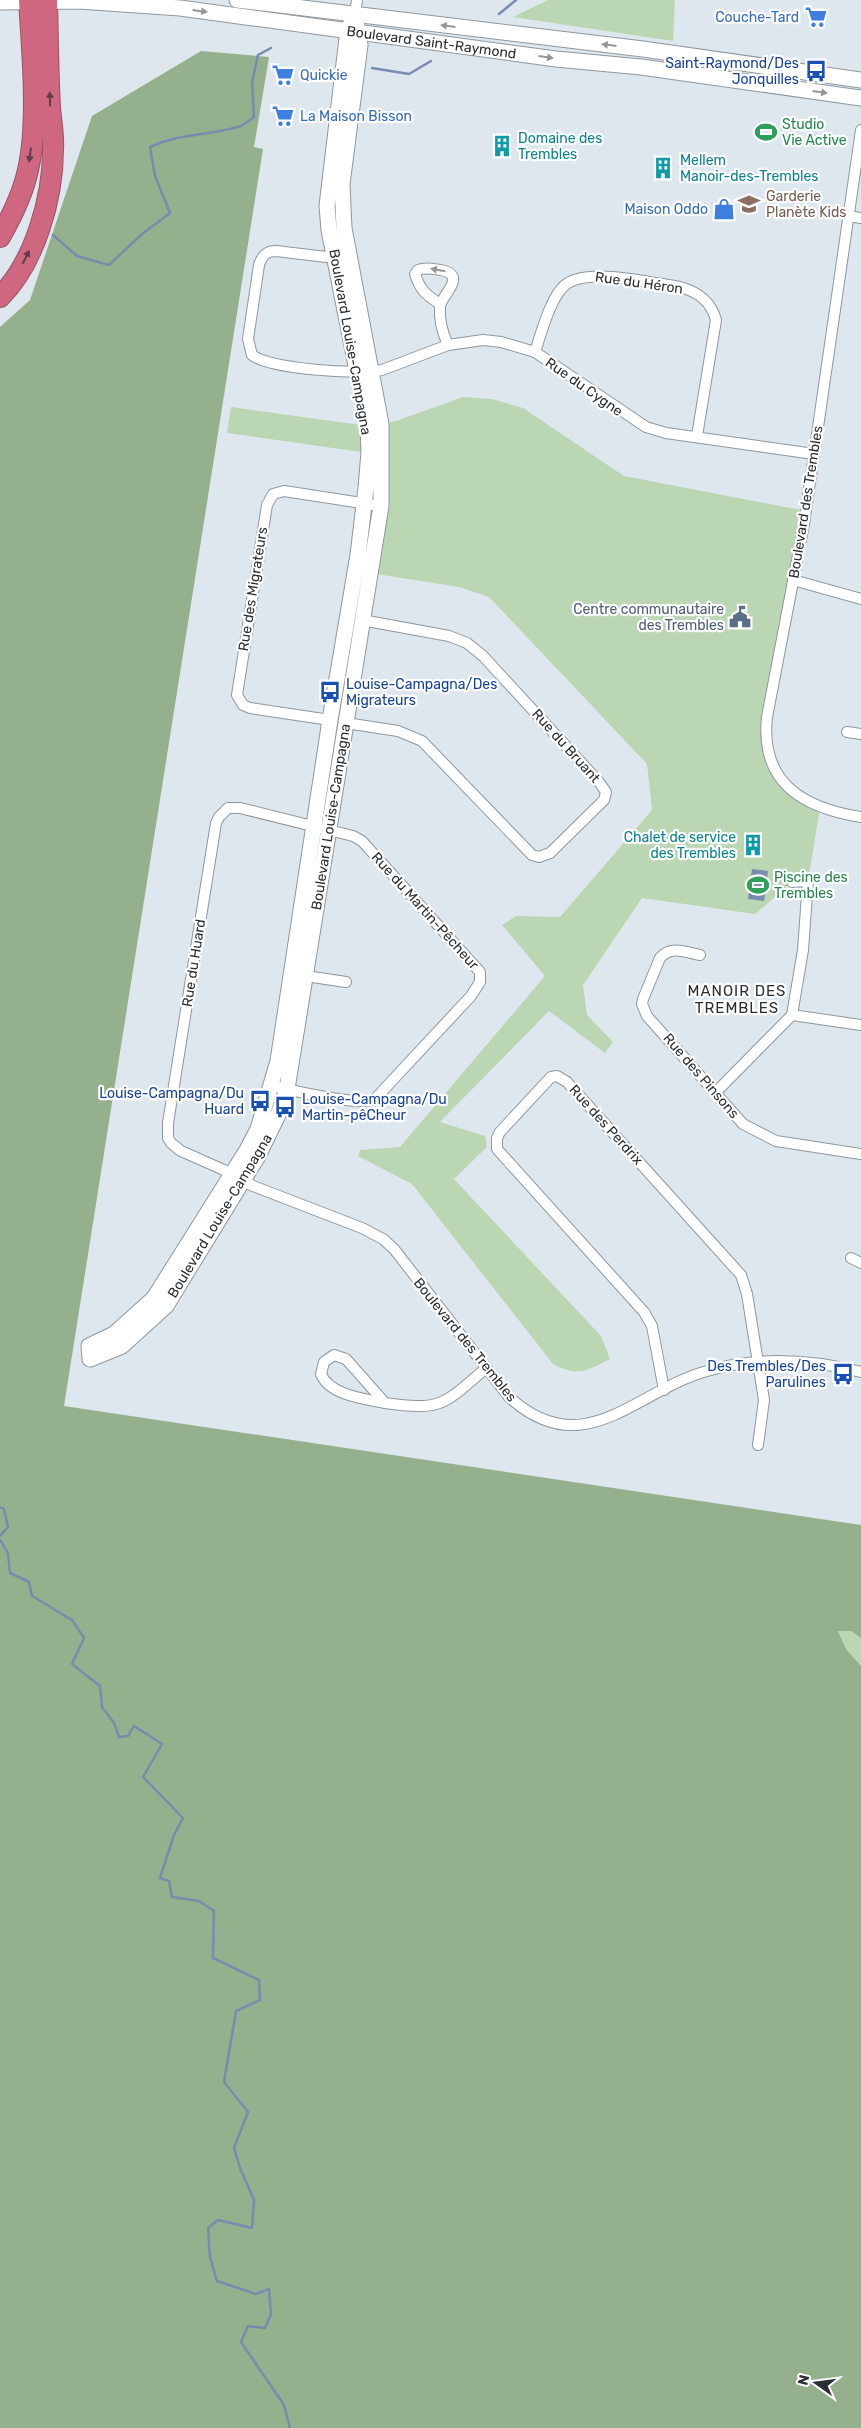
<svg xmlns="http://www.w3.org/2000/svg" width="861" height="2428" viewBox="0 0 861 2428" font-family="Rubik,sans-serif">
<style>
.green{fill:#bbd6b2}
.forest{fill:#95b08c}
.water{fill:#788cb0}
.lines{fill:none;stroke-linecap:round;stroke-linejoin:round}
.stream{stroke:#788cb0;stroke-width:2.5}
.street-casing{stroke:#8f979e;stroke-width:12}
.secondary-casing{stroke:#8f979e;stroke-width:17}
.highway-casing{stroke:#965365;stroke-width:22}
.street{stroke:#fff;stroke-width:10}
.secondary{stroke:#fff;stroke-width:15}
.highway{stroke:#d06781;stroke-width:20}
.oneway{fill:#959698}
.oneway2{fill:#5d3f49}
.labels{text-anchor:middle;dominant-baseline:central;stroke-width:4.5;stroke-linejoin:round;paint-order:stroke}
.shop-label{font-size:14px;fill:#366cbe;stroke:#fff;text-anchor:end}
.street-label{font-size:14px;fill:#2b2e31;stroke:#fff}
.transit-label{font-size:14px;fill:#164399;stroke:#fff;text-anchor:end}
.leisure-label{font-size:14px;fill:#27864d;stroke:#fff;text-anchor:start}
.culture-label{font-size:14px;fill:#0d838f;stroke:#fff;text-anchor:start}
.education-label{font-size:14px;fill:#785e54;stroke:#fff;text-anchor:start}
.service-label{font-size:14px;fill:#4e5e75;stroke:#fff;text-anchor:end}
.neighbourhood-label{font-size:15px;letter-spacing:1px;fill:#2b2e31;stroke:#fff}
</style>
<rect width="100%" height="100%" fill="#dfe7ee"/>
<g class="green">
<polygon points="548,0 675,0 673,41 513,17"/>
<path d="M463 397 492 399 523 408 624 476 806 511 767 717 777 773 820 808 808 881 792 882 755 914 642 898 583 985 587 1015 613 1042 605 1053 549 1011 440 1122 485 1136 487 1147 454 1179 601 1336 610 1359C587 1371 577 1377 553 1364L412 1184 358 1156 360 1150 400 1147 545 976 502 925 516 916 560 917 652 810 647 764 489 597 459 587 370 573 382 455 227 433 231 407 368 426 396 421Z"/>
<polygon points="838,1631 851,1631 861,1638 861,1666 846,1649"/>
</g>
<polygon class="forest" points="201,51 269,57 254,147 263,149 64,1406 861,1525 861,1638 851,1631 838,1631 846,1649 861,1666 861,2428 0,2428 0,327 30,300 92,116"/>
<polygon class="water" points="752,869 768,871 764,901 748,899"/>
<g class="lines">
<g class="stream">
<polyline points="499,14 516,0"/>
<polyline points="372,68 409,74 431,61"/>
<path d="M53 235 77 256 109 265 142 234 170 213 155 176 150 147C180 133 207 136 238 127 244 126 249 120 254 117L252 82 258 55 271 48"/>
<polyline points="0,1507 4,1509 8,1527 0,1536"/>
<polyline points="0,1540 8,1553 10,1573 29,1582 32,1596 72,1620 84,1638 72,1664 100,1686 102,1707 114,1723 119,1737 128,1736 134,1726 162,1744 143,1777 183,1818 174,1835 160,1878 169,1881 172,1897 199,1901 214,1911 213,1958 259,1980 260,2000 236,2011 224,2082 248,2112 234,2148 240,2168 254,2200 252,2228 218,2220 208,2228 210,2257 217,2281 256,2294 269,2289 271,2314 265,2328 248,2326 241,2342 284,2405 290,2428"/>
</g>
<g class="street-casing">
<g id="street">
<polyline points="355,14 357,0"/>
<path d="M861 130 804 524 767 717C760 783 803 808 861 817"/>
<polyline points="848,216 861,218"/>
<path d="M335 258 276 251C266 251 262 256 259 265L248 339 252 355C270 369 358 375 382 370L448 345 483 340 501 342 535 352 646 427 666 433 814 454"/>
<path d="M440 304C426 295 420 290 415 274L418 270C426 267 433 269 441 270 469 276 440 296 440 307 439 319 443 334 448 345"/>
<path d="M535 352C541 334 550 299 564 286 585 266 652 283 680 287 698 292 711 301 716 320L697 436"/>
<polyline points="793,580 861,599"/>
<polyline points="330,720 250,708 243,705 237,695 267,505 273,494 284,491 381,506"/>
<polyline points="346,723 398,731 422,741 532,855 539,857 550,853 604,800 606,792 599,782 483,656 467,643 449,636 362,620"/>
<polyline points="847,732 861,734"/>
<path d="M700 955C685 952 671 945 660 958L643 999 642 1004 647 1016 743 1124 776 1141 861 1154"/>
<polyline points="299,975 346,982"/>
<polyline points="792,1015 861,1025"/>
<path d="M272 1086C293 1090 359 1107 375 1099L471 996 480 982V972L362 841 353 836 240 808H228L219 817 216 823 168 1123V1138L171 1143 181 1151 224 1170 253 1186 362 1228 383 1239 394 1249 509 1397C584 1465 635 1391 707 1371 758 1356 809 1359 861 1372"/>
<polyline points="716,1092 792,1015 803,950 808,881 792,882"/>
<polyline points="851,1258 861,1263"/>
<polyline points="664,1390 652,1326 644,1312 497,1149 497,1138 500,1132 551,1077 557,1076 567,1082 741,1275 747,1294 764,1400 758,1445"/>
<path d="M385 1403C365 1399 329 1395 321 1374L324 1362 334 1355 346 1359 385 1403C442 1411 443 1405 485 1369"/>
</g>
</g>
<g class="secondary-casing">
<g id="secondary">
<polyline points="237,0 643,49 861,80"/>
<path id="s1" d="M0 2 79 1 180 8 556 59 641 67 861 98"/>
<polygon points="355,14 360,45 342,184 344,228 381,424 381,506 287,1089 278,1115 258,1156 166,1306 122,1346 90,1359 89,1346 114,1334 154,1298 247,1150 258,1129 278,1061 330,720 358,555 366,488 369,452 368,426 329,230 327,206 348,30"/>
</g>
</g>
<g class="highway-casing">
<g id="highway">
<path d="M0 237C12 216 23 194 28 170 39 122 32 50 29 0"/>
<path d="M0 297C35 262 53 198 53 149 54 135 51 121 50 107 48 72 48 36 47 0"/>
</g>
</g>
<use href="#street" class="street"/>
<use href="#secondary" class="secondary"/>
<use href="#highway" class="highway"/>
</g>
<defs><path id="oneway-solid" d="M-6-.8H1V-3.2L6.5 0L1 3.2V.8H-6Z" transform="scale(1.25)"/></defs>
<g class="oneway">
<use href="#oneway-solid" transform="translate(200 11) rotate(7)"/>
<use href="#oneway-solid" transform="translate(448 26) rotate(-173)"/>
<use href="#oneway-solid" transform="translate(609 45) rotate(-173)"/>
<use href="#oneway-solid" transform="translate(546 57) rotate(8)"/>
<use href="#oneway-solid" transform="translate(820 92) rotate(8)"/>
<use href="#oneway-solid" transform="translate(438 270) rotate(-170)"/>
</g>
<g class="oneway2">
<use href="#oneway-solid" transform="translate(50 99) rotate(-91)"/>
<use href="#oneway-solid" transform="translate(30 155) rotate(97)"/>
<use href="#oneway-solid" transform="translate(26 257) rotate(-63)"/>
</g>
<defs>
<g id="supermarket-bare" transform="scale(1.725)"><path d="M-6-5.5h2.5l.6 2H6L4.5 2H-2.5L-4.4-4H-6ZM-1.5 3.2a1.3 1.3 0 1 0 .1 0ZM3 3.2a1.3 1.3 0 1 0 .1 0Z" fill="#3f7fe0" stroke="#fff" stroke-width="2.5" paint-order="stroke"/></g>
<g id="bus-bare" transform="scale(1.725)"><path d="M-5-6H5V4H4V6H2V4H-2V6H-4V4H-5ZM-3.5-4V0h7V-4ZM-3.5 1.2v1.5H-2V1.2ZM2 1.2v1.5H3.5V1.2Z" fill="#1a4fb4" stroke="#fff" stroke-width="2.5" paint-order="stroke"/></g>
<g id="stadium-bare" transform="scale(1.725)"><path d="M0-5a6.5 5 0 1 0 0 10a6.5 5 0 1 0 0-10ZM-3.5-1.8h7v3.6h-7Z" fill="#2e9e5b" stroke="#fff" stroke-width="2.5" paint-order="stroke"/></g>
<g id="building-bare" transform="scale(1.725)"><path d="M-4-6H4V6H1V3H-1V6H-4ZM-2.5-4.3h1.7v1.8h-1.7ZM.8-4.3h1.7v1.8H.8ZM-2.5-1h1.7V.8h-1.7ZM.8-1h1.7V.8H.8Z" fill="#0f9aa8" stroke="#fff" stroke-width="2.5" paint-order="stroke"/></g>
<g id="school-bare" transform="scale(1.725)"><path d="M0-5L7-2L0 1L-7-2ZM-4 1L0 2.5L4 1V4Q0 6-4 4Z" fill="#8d6e63" stroke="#fff" stroke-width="2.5" paint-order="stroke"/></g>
<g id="shop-bare" transform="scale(1.725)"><path d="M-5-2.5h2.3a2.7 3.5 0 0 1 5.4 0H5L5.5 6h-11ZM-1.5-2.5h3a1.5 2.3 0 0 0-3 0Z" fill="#3f7fe0" stroke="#fff" stroke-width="2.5" paint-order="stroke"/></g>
<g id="civic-bare" transform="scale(1.725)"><path d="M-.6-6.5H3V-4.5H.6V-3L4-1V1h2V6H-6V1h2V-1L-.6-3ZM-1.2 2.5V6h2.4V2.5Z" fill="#5c6f8a" stroke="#fff" stroke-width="2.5" paint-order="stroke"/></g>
</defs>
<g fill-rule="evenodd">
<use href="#supermarket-bare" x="816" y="17"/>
<use href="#bus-bare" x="816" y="71"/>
<use href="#supermarket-bare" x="283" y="75"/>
<use href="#supermarket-bare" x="283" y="116"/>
<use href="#stadium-bare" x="766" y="132"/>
<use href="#building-bare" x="502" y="146"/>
<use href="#building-bare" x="663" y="168"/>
<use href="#school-bare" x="749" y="204"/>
<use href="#shop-bare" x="724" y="209"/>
<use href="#civic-bare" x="740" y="617"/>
<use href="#bus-bare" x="330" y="692"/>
<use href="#building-bare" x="753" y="845"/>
<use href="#stadium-bare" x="758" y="885"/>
<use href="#bus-bare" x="260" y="1101"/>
<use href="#bus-bare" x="285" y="1107"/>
<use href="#bus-bare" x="843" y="1374"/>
</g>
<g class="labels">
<g class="shop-label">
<text x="799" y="17">Couche-Tard</text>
<text x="300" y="75" text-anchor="start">Quickie</text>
<text x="300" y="116" text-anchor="start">La Maison Bisson</text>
<text x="708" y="209">Maison Oddo</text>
</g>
<g class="street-label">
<text stroke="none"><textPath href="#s1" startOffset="434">Boulevard Saint-Raymond</textPath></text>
<text transform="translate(639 283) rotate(8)">Rue du Héron</text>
<text transform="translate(350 342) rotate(80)">Boulevard Louise-Campagna</text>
<text transform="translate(584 387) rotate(35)">Rue du Cygne</text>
<text transform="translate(806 502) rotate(-81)">Boulevard des Trembles</text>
<text transform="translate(253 589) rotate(-81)">Rue des Migrateurs</text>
<text transform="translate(566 746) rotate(48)">Rue du Bruant</text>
<text transform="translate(331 817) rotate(-81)">Boulevard Louise-Campagna</text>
<text transform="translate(425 911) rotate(48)">Rue du Martin-Pêcheur</text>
<text transform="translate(194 963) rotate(-81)">Rue du Huard</text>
<text transform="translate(701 1076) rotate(49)">Rue des Pinsons</text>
<text transform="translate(606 1125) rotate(48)">Rue des Perdrix</text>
<text transform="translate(220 1216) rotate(-59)">Boulevard Louise-Campagna</text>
<text transform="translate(465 1340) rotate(51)">Boulevard des Trembles</text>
</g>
<g class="transit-label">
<text x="799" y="63">Saint-Raymond/Des<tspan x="799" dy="16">Jonquilles</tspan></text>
<text x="346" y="684" text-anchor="start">Louise-Campagna/Des<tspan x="346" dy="16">Migrateurs</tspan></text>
<text x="244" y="1093">Louise-Campagna/Du<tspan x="244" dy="16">Huard</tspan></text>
<text x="302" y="1099" text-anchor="start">Louise-Campagna/Du<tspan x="302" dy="16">Martin-pêCheur</tspan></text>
<text x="826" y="1366">Des Trembles/Des<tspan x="826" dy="16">Parulines</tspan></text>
</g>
<g class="leisure-label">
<text x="782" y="124">Studio<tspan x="782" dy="16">Vie Active</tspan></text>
<text x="774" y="877">Piscine des<tspan x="774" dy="16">Trembles</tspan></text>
</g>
<g class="culture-label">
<text x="518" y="138">Domaine des<tspan x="518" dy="16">Trembles</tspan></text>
<text x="680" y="160">Mellem<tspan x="680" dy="16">Manoir-des-Trembles</tspan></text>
<text x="736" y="837" text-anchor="end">Chalet de service<tspan x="736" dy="16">des Trembles</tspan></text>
</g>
<g class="education-label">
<text x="766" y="196">Garderie<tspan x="766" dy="16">Planète Kids</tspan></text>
</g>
<g class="service-label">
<text x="724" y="609">Centre communautaire<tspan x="724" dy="16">des Trembles</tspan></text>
</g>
<g class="neighbourhood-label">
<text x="737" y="991">MANOIR DES<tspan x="737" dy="17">TREMBLES</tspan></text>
</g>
</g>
<g transform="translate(816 2383) rotate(284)" stroke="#ffffff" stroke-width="4" paint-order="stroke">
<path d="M0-4L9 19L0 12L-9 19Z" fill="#2b2e31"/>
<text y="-8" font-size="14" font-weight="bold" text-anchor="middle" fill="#2b2e31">N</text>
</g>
</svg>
